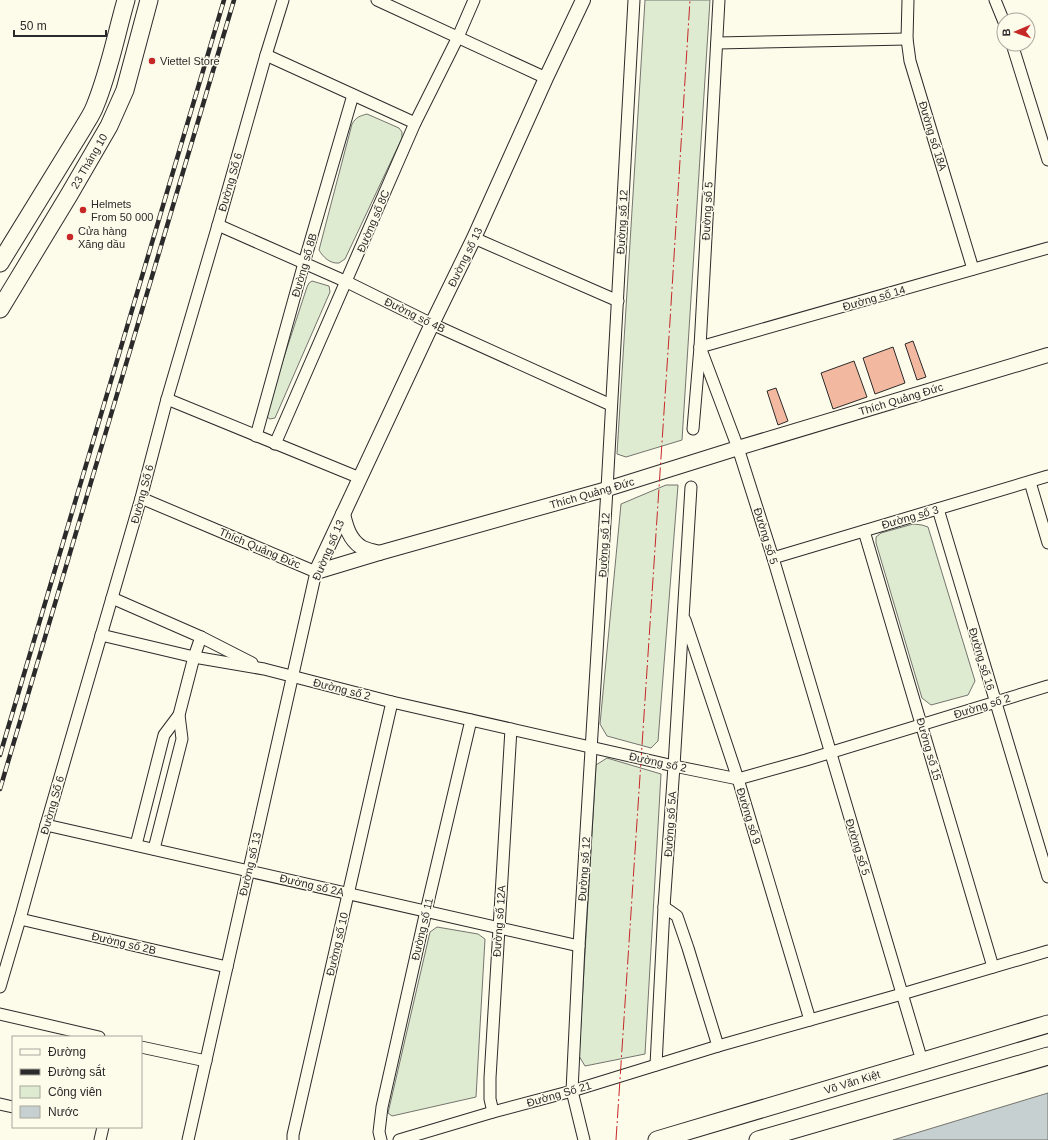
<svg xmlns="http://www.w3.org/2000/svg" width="1048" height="1140" viewBox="0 0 1048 1140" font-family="Arial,sans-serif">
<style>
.green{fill:#deebd1;stroke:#74746e}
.water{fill:#c7d0d0;stroke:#74746e}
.building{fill:#f2b8a0;stroke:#2b2b2b}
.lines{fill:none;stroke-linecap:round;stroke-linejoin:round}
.minor-casing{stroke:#2b2b2b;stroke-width:13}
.tertiary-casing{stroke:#2b2b2b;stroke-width:16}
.primary-casing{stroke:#2b2b2b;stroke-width:19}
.minor{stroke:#fdfbea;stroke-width:11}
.tertiary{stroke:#fdfbea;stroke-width:14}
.primary{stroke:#fdfbea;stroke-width:17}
.rail-casing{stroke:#2b2b2b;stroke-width:4.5}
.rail{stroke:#fdfbea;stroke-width:3;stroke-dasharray:9;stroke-linecap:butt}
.power{stroke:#c62828;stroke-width:1;stroke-dasharray:14 3 2 3;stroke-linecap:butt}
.poi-dot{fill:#c62828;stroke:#fdfbea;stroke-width:1.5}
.labels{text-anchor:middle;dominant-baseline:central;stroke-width:3;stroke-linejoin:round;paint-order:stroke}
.poi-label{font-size:11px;fill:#2b2b2b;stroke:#fdfbea;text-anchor:start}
.street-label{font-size:11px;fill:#2b2b2b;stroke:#fdfbea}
</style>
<rect width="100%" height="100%" fill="#fdfbea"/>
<g class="green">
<polygon points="645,0 710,0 682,440 626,457 617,454"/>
<path d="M367 114 399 128 402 132V138L345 259C343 260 341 262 339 263 330 264 323 257 319 250L352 124C356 117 360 116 367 114Z"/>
<polygon points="312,281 329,286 330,292 275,418 270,419 267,417 267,409 307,287 309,283"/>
<polygon points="666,485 678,485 658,741 651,748 607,736 600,724 621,504"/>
<polygon points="913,524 922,525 928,527 975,681 968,695 931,705 922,698 876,543 876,537 881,533"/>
<polygon points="607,758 661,774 645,1054 585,1066 579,1056 596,765"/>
<polygon points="437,927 478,934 485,939 476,1097 392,1116 388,1113 430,932"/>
</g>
<polygon class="water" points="1048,1093 1048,1140 893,1140"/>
<g class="building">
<polygon points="913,341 926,377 917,380 905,344"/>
<polygon points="893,347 905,383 875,394 863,358"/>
<polygon points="854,361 867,397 833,409 821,373"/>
<polygon points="776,388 788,421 778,425 767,391"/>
</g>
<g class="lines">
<g class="minor-casing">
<g id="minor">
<polyline points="377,0 546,78"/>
<polyline points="908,0 907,39 910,61 973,269"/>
<polyline points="995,0 1004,22"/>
<polyline points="717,43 907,39"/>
<polyline points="1012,44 1048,160"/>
<polyline points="266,55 415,123"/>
<polyline points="218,225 347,282 432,324 611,405"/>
<polyline points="474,238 618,301"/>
<polyline points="700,347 738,448 773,558 922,1061"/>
<polyline points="700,347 1048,248"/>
<polyline points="167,399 360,478"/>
<polyline points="693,429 700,347 719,0"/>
<polyline points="256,436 304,263 353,95"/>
<polyline points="275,444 415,123 458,37 474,0"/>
<polyline points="1030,482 1048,543"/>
<polyline points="141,498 316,572 188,1140"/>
<polyline points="938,509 1048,877"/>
<polyline points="864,531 993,967"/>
<polyline points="773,558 1048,476"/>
<polyline points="112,598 201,637 252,663"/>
<polyline points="685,620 738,779 810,1020"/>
<polyline points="101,635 194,657 264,669 392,702 674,766 738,779 806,760 1048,686"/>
<polyline points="46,825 579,946"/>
<polyline points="136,845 164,735 179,715"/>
<polyline points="154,849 182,739 179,715 194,657 201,637"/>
<polyline points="664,907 677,916 688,948 718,1046"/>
<polyline points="20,919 227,967"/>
<polyline points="0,987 20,919 46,825 141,498 167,399 218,225 266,55 283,0"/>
<polyline points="0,1014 99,1037"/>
<polyline points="141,1047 206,1061"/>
<polyline points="656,1065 664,907 674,766 691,487"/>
<polyline points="0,1104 13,1107"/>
<polyline points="493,1112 490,1099 490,1078 511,729"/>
<polyline points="100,1140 103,1127"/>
<polyline points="293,1140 293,1135 392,702"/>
<polyline points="381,1140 379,1132 382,1107 426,911 471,720"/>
<polyline points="399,1140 493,1112 572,1091 718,1046 902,994 1048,951"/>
<polyline points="584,1140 572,1091 579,946 607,489 634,0"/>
</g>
</g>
<g class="tertiary-casing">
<g id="tertiary">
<path d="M343 514C346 526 349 539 361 547 366 550 373 551 379 553"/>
<polyline points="316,572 379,553 607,489 738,448 1048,355"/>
<polyline points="316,572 432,324 474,238 546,78 583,0"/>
</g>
</g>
<g class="primary-casing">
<g id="primary">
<path d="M0 263 83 128C87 121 92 114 95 106 109 72 116 35 126 0"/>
<polyline points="0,309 69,195 109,126 125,90 149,0"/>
<polyline points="657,1140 1048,1024"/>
<polyline points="758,1140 1048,1056"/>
</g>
</g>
<use href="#minor" class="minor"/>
<use href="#tertiary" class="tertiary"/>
<use href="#primary" class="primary"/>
<g class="rail-casing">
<g id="rail">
<polyline points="0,755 224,0"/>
<polyline points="0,789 234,0"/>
</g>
</g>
<use href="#rail" class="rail"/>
<polyline class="power" points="616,1140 670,321 690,0"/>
</g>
<g class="poi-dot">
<circle cx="152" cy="61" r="4"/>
<circle cx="83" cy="210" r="4"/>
<circle cx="70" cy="237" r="4"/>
</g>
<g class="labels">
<g class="poi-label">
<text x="160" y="61">Viettel Store</text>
<text x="91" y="204">Helmets<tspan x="91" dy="13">From 50 000</tspan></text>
<text x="78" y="231">Cửa hàng<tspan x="78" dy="13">Xăng dầu</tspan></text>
</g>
<g class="street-label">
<text transform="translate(933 136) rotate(73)">Đường số 18A</text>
<text transform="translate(89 161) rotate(-60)">23 Tháng 10</text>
<text transform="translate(230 182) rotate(-74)">Đường Số 6</text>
<text transform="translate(707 211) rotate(-87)">Đường số 5</text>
<text transform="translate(373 221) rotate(-67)">Đường số 8C</text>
<text transform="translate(622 222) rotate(-87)">Đường số 12</text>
<text transform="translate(465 257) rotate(-64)">Đường số 13</text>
<text transform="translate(304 265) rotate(-74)">Đường số 8B</text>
<text transform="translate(874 298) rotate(-16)">Đường số 14</text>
<text transform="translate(415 315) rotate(26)">Đường số 4B</text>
<text transform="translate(901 399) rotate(-17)">Thích Quảng Đức</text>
<text transform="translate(592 493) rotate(-16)">Thích Quảng Đức</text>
<text transform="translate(142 494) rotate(-75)">Đường Số 6</text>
<text transform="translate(910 517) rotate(-16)">Đường số 3</text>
<text transform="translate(766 536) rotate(73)">Đường số 5</text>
<text transform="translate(604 545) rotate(-87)">Đường số 12</text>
<text transform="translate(260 548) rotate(23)">Thích Quảng Đức</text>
<text transform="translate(328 550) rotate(-67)">Đường số 13</text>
<text transform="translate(982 659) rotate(73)">Đường số 16</text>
<text transform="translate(342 689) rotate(14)">Đường số 2</text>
<text transform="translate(982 706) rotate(-17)">Đường số 2</text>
<text transform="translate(929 749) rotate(74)">Đường số 15</text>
<text transform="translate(658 762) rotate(12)">Đường số 2</text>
<text transform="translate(52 805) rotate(-74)">Đường Số 6</text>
<text transform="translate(749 816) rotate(73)">Đường số 9</text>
<text transform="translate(670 824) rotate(-86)">Đường số 5A</text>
<text transform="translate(858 847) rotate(73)">Đường số 5</text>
<text transform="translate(250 864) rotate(-77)">Đường số 13</text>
<text transform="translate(584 869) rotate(-86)">Đường số 12</text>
<text transform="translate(312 885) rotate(13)">Đường số 2A</text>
<text transform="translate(499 921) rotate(-86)">Đường số 12A</text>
<text transform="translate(422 929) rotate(-77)">Đường số 11</text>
<text transform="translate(124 943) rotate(13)">Đường số 2B</text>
<text transform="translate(337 944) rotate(-77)">Đường số 10</text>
<text transform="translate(852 1082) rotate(-17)">Võ Văn Kiệt</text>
<text transform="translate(559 1094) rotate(-16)">Đường Số 21</text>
</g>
</g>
<rect x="12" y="1036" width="130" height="92" fill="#fdfbea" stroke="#a9a89e"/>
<rect x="20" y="1049" width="20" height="6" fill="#fdfbea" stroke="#a9a89e"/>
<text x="48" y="1056" font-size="12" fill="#2b2b2b">Đường</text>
<rect x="20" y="1069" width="20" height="6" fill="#2b2b2b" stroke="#a9a89e"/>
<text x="48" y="1076" font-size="12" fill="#2b2b2b">Đường sắt</text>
<rect x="20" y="1086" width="20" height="12" fill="#deebd1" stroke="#a9a89e"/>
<text x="48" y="1096" font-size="12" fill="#2b2b2b">Công viên</text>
<rect x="20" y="1106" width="20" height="12" fill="#c7d0d0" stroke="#a9a89e"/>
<text x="48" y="1116" font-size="12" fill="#2b2b2b">Nước</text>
<g transform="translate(1016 32) rotate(268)"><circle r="19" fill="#fdfbea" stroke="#a9a89e"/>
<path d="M0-3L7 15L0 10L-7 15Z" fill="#c62828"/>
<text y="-6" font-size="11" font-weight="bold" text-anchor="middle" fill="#2b2b2b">B</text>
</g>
<path d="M14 30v6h92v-6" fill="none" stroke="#2b2b2b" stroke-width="2"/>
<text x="20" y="30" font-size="12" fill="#2b2b2b" stroke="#fdfbea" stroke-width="3" paint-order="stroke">50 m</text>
</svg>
